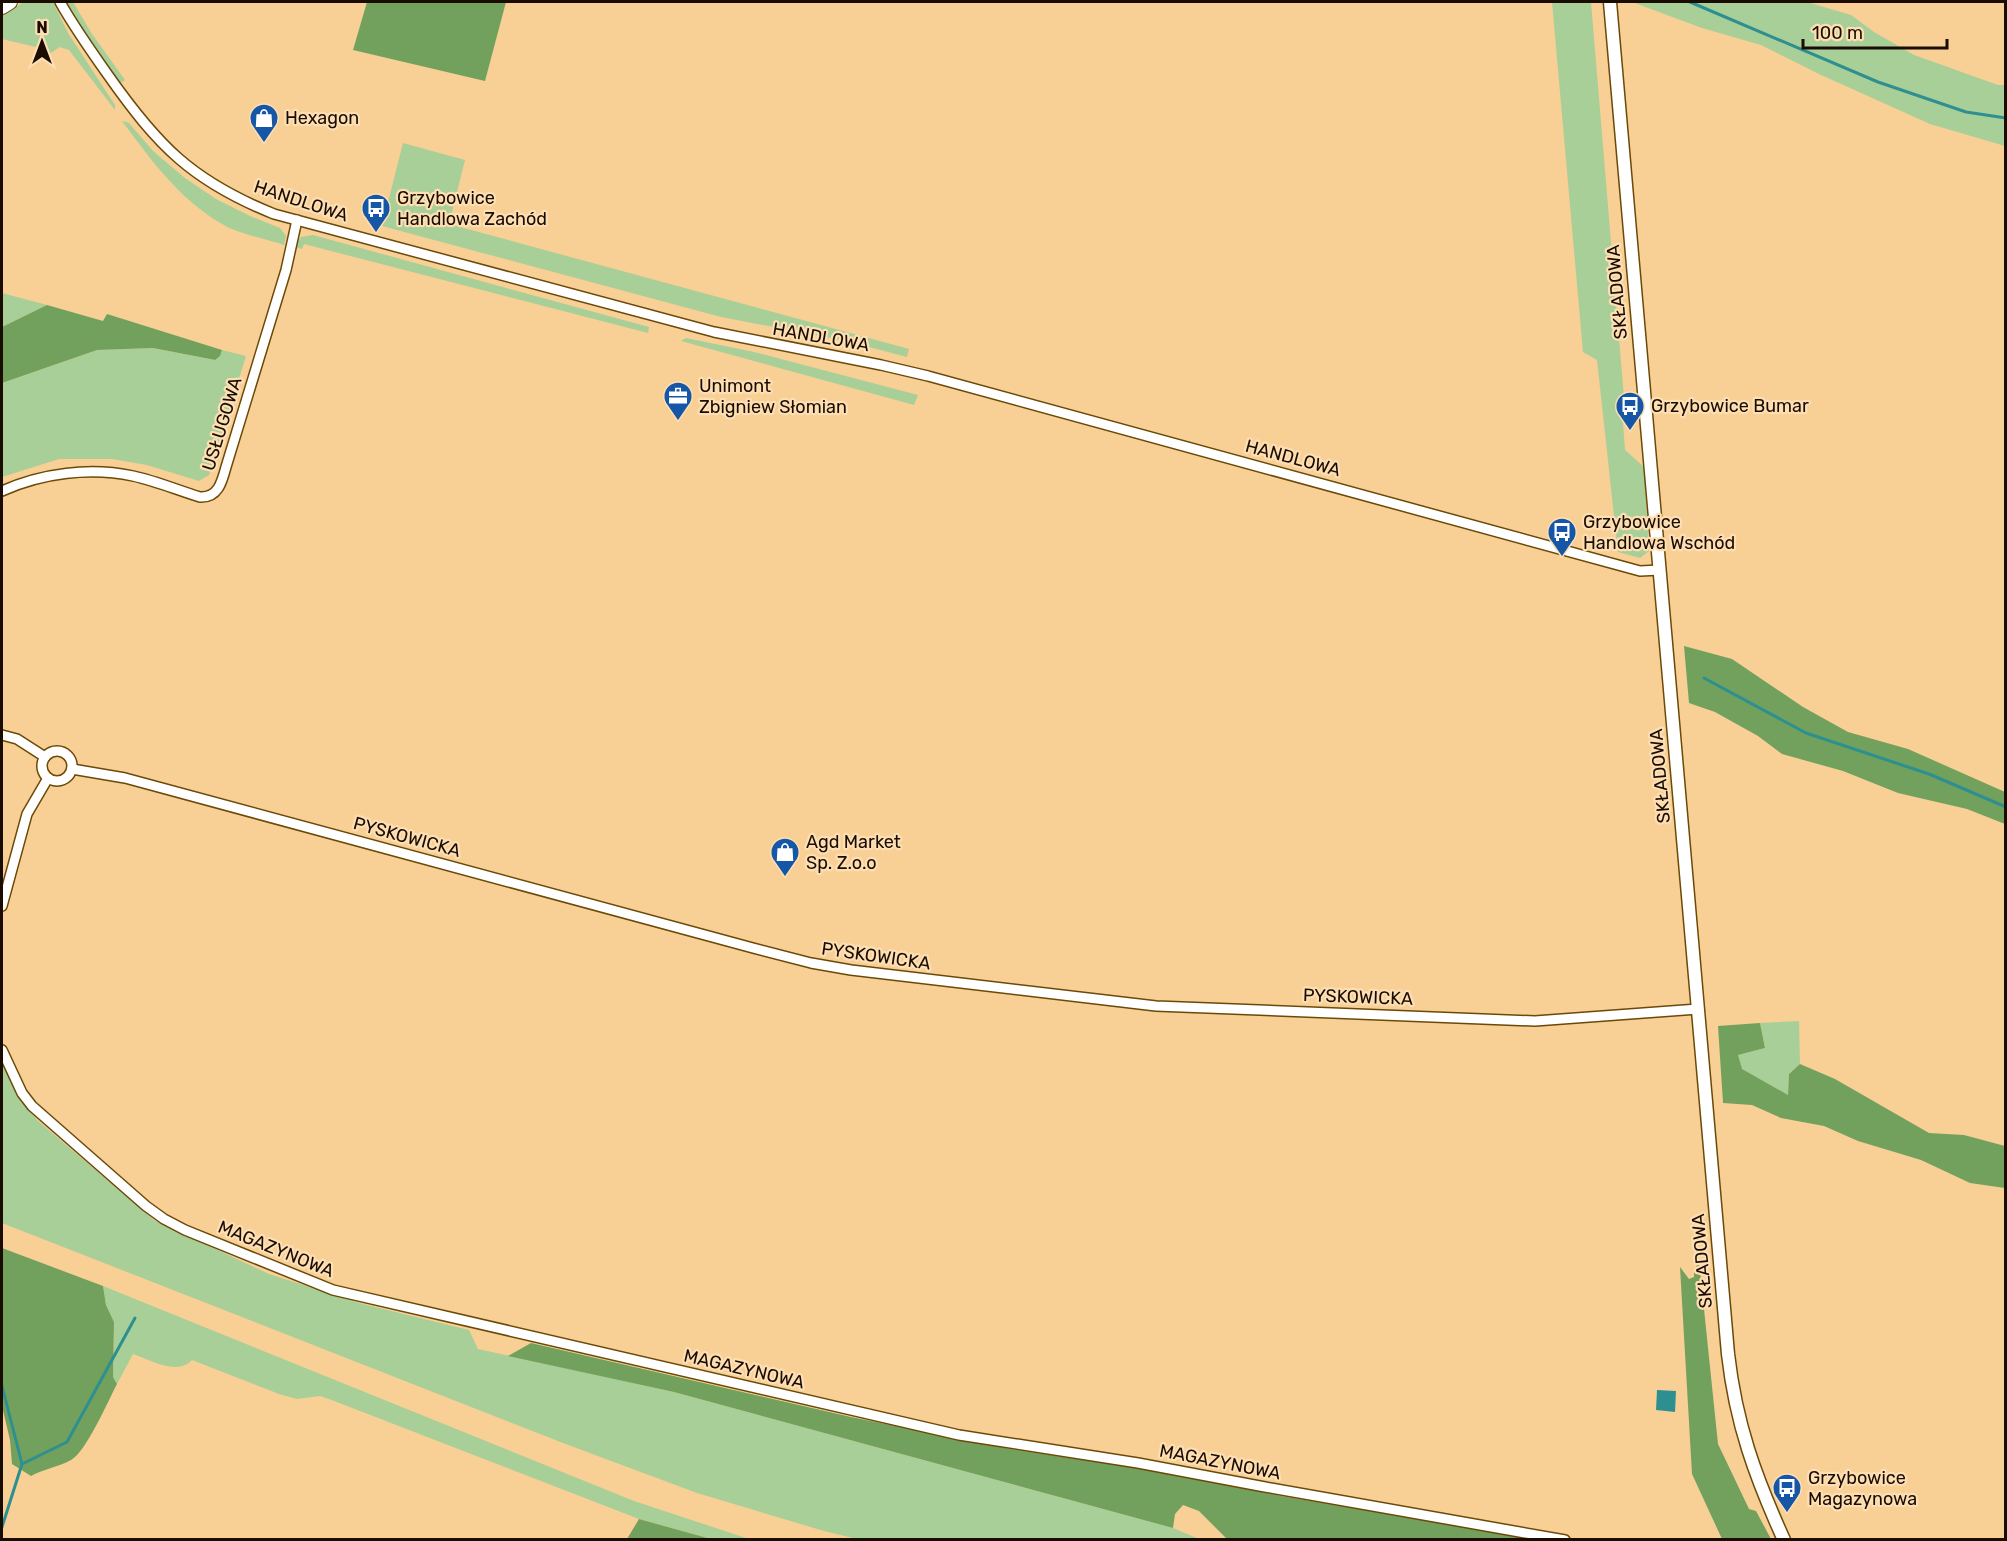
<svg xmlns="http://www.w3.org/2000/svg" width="2007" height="1541" viewBox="0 0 2007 1541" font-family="Rubik,sans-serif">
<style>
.green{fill:#a8cf98}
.forest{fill:#72a15d}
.water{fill:#2e8f90}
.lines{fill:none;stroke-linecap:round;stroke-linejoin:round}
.stream{stroke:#2e8f90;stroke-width:3}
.minor-casing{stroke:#6b4907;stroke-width:12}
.secondary-casing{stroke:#6b4907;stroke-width:15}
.primary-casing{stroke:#6b4907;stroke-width:16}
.minor{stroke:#fff;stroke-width:9}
.secondary{stroke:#fff;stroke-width:12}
.primary{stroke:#fff;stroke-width:14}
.labels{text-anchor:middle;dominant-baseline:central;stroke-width:4.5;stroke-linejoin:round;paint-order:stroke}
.poi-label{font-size:18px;fill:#1a0c00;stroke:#fddfb3;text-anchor:start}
.street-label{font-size:18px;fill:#1a0c00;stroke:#fddfb3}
</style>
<rect width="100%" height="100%" fill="#f8cf95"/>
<g class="green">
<polygon points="24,2 53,2 68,33 115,105 115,110 69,50 60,47 46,56 40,48 2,39 2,14"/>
<polygon points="65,2 73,2 92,34 125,80 120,83 86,37"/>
<polygon points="1552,2 1591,2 1624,398 1622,409 1625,450 1644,467 1649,551 1640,558 1618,552 1597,360 1583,352"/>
<polygon points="1632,2 1807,2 1851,15 1874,32 1914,55 1998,85 2005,85 2005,146 1930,124 1819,74 1761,45 1702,28"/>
<path d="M122 121 129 123 153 151 185 178 216 199 250 216 280 228 286 236 284 245C266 239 236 233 222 224 179 199 151 160 122 121Z"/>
<polygon points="403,143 465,160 449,224 909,349 907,357 846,341 721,317 382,226"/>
<polygon points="313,235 649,327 648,333 304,244 302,249 294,247 301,237"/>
<polygon points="2,293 47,305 2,327"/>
<polygon points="686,338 754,352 918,395 914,405 681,341"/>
<polygon points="153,348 214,360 220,356 222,350 246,356 209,475 199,481 147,465 112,459 59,459 2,477 2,383 97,350"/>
<polygon points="1799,1021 1800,1064 1789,1074 1788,1095 1741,1069 1738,1055 1765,1048 1760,1023"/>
<polygon points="2,1062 9,1077 37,1120 154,1220 269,1274 359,1303 469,1330 478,1349 674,1392 1173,1528 1199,1539 857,1539 824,1531 697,1493 563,1443 2,1223"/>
<path d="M103 1286 634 1501 749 1539H711L639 1519 329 1399 320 1396 297 1399 279 1394 192 1360C177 1376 151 1360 133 1354L117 1384 113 1377 114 1322 106 1305Z"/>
</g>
<g class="forest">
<polygon points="367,2 506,2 485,81 353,50"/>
<polygon points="47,305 103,321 107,314 222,350 220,356 215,360 153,348 97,350 2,383 2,327"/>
<polygon points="1684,646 1732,659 1803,707 1848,732 1908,749 2005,792 2005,824 1967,809 1898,793 1843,771 1782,754 1758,736 1715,712 1689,703"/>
<polygon points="1760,1023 1765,1048 1738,1055 1742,1069 1788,1095 1789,1074 1800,1064 1835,1079 1929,1133 1964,1135 2005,1146 2005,1188 1970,1183 1921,1160 1858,1141 1824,1126 1781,1118 1752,1105 1723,1103 1718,1026"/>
<path d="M2 1248 103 1286 106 1305 114 1322 113 1377 117 1384C108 1401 86 1452 71 1460 58 1467 44 1469 31 1476L12 1464 10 1440 2 1406Z"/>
<polygon points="1699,1261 1718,1444 1749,1509 1756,1511 1771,1539 1722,1539 1692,1474 1680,1267 1689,1279 1694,1277 1694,1271"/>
<polygon points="531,1343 851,1417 1010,1449 1169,1473 1281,1496 1535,1539 1227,1539 1199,1511 1183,1505 1175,1514 1173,1528 674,1392 508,1356"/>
<polygon points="639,1519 711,1539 627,1539"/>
</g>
<polygon class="water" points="1657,1390 1676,1391 1675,1412 1656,1410"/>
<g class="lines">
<g class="stream">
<polyline points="1690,2 1878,82 1966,112 2006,118"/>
<polyline points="1704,678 1806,733 1929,774 2006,807"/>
<polyline points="2,1386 22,1464 2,1527"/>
<polyline points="22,1464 67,1442 135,1318"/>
</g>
<g class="minor-casing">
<g id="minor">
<path d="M60 2C74 27 91 51 108 75 158 146 192 181 274 214L714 332 881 365 928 376 1640 571 1660 570"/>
<path d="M2 491C42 473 90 467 133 476 156 481 177 490 200 497 218 498 222 482 226 467L286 270 297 220"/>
<polyline points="2,735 17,739 45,757"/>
<circle cx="57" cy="766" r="15"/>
<polyline points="72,769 125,778 753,948 811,963 851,970 1156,1006 1535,1021 1698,1009"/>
<polyline points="2,906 27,814 48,778"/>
<polyline points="2,1050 22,1093 32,1106 146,1206 164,1219 185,1230 333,1290 959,1435 1138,1463 1265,1487 1565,1540"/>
</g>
</g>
<g class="secondary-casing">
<path id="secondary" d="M1610 2 1728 1354C1736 1424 1755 1476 1784 1540"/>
</g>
<g class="primary-casing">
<polyline id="primary" points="2,7 10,2"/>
</g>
<use href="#minor" class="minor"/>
<use href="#secondary" class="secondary"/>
<use href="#primary" class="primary"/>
</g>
<defs>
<g id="shop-pin" transform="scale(1.5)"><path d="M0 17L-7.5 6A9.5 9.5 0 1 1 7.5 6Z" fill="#1556a6" stroke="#fddfb3"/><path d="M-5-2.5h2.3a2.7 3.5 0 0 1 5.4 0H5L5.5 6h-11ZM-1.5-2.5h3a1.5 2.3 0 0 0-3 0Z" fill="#fff"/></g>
<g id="bus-pin" transform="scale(1.5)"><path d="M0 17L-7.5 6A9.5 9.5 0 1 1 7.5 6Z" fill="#1556a6" stroke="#fddfb3"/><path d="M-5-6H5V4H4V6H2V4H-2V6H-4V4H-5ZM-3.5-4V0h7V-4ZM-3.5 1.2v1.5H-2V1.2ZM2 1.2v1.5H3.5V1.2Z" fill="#fff"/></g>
<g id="office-pin" transform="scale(1.5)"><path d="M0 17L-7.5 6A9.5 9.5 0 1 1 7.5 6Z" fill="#1556a6" stroke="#fddfb3"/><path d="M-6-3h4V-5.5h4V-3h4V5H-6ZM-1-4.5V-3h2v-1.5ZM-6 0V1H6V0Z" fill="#fff"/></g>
</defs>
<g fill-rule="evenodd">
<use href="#shop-pin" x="264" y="118"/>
<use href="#bus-pin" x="376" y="208"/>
<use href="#office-pin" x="678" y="396"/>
<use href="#bus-pin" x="1630" y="406"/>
<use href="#bus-pin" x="1562" y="532"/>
<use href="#shop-pin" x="785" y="852"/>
<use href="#bus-pin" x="1787" y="1488"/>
</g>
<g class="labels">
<g class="poi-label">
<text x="285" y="118">Hexagon</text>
<text x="397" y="198">Grzybowice<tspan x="397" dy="21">Handlowa Zachód</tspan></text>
<text x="699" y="386">Unimont<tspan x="699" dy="21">Zbigniew Słomian</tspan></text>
<text x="1651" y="406">Grzybowice Bumar</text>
<text x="1583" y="522">Grzybowice<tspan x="1583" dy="21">Handlowa Wschód</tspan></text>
<text x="806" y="842">Agd Market<tspan x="806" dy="21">Sp. Z.o.o</tspan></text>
<text x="1808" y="1478">Grzybowice<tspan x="1808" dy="21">Magazynowa</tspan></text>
</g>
<g class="street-label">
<text transform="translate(301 201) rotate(18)">HANDLOWA</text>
<text transform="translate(1617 292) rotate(-95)">SKŁADOWA</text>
<text transform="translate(821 337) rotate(10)">HANDLOWA</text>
<text transform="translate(222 424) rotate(-73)">USŁUGOWA</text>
<text transform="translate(1293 458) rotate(15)">HANDLOWA</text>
<text transform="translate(1660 776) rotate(-95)">SKŁADOWA</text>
<text transform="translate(407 837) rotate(15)">PYSKOWICKA</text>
<text transform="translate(876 956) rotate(8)">PYSKOWICKA</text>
<text transform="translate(1358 997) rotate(2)">PYSKOWICKA</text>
<text transform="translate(276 1249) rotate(22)">MAGAZYNOWA</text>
<text transform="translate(1702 1261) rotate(-95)">SKŁADOWA</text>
<text transform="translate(744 1369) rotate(13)">MAGAZYNOWA</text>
<text transform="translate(1220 1462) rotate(11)">MAGAZYNOWA</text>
</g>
</g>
<rect width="2007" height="1541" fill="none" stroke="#1a0c00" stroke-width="6"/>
<g transform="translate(42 42)" stroke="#fddfb3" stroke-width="4.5" paint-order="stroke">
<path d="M0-4.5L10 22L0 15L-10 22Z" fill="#1a0c00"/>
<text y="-9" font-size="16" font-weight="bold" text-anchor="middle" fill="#1a0c00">N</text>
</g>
<path d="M1803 39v9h144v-9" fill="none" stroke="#1a0c00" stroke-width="3"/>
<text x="1812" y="39" font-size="18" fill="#1a0c00" stroke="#fddfb3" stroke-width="4.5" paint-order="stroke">100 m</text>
</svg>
